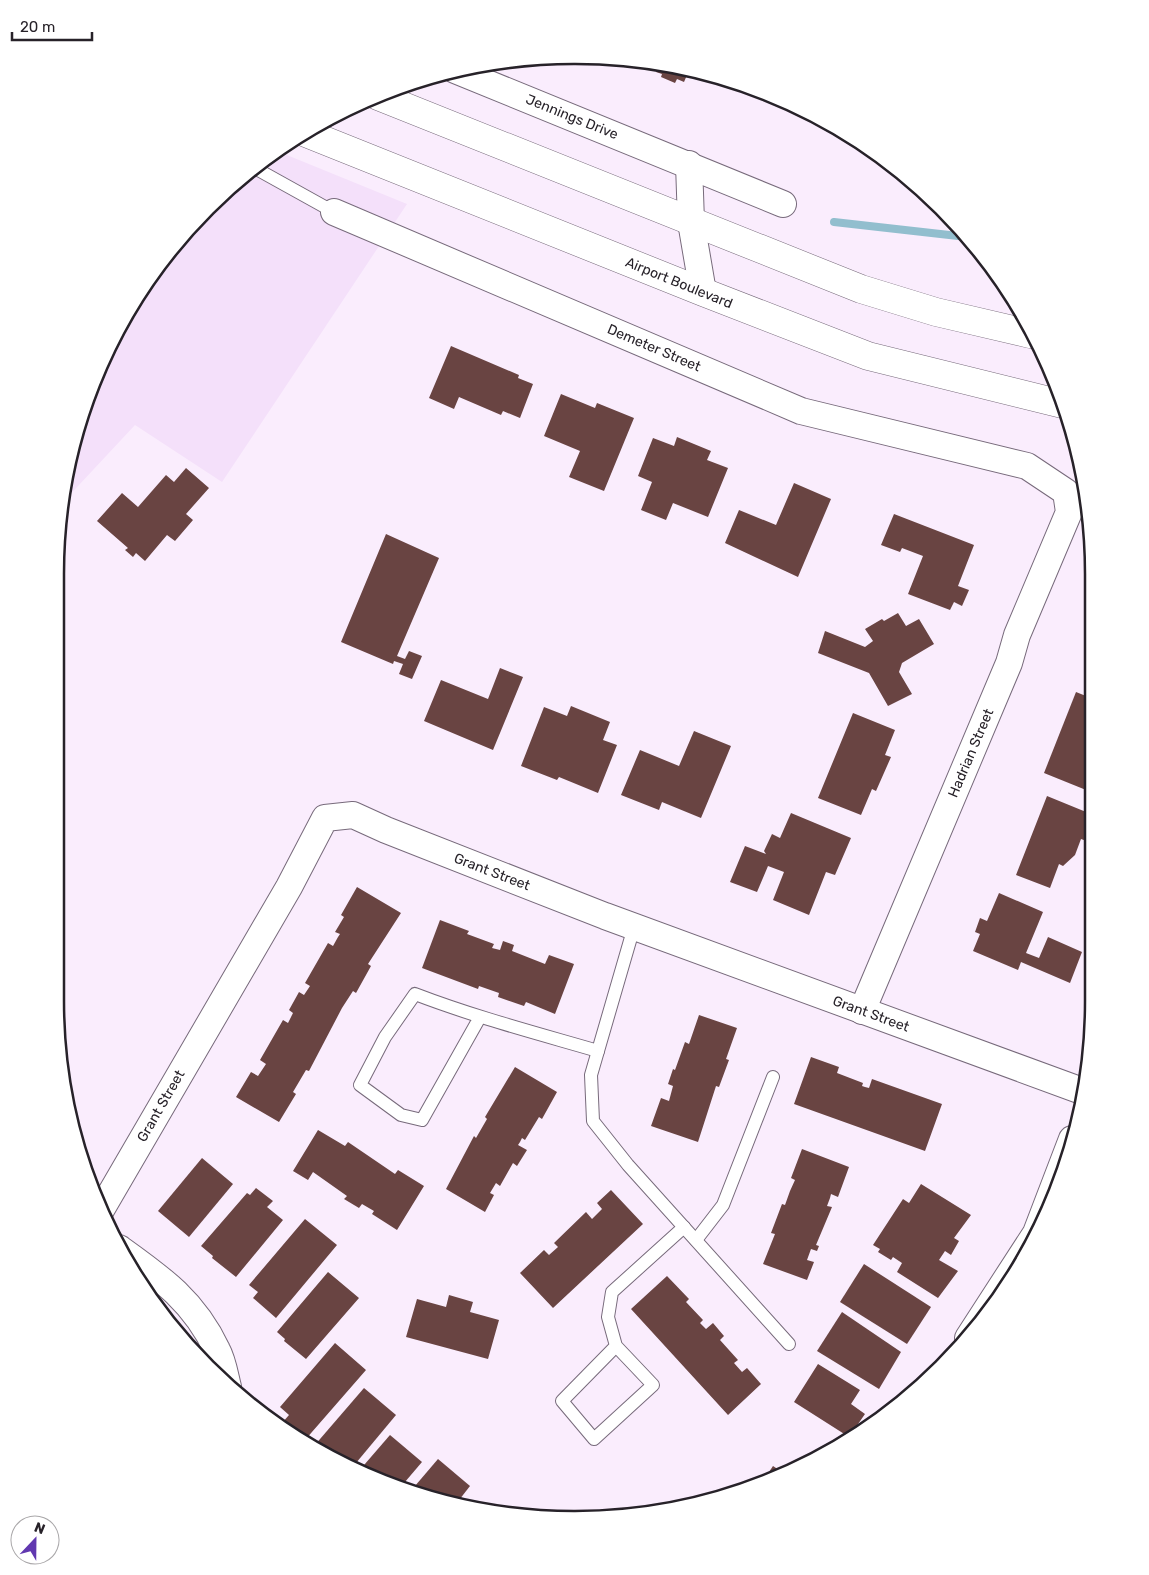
<svg xmlns="http://www.w3.org/2000/svg" width="1149" height="1575" viewBox="0 0 1149 1575" font-family="Rubik,sans-serif">
<style>
.built{fill:#f4e0fa}
.lines{fill:none;stroke-linecap:round;stroke-linejoin:round}
.stream{stroke:#92bece;stroke-width:8}
.building{fill:#694442}
.lane-casing{stroke:#776a7b;stroke-width:14}
.street-casing{stroke:#776a7b;stroke-width:28}
.secondary-casing{stroke:#776a7b;stroke-width:29}
.lane{stroke:#fff;stroke-width:12}
.street{stroke:#fff;stroke-width:26}
.secondary{stroke:#fff;stroke-width:28}
.labels{text-anchor:middle;dominant-baseline:central;stroke-width:5;stroke-linejoin:round;paint-order:stroke}
.street-label{font-size:14px;fill:#272229;stroke:#fff}
.rim{fill:none;stroke:#272229;stroke-width:2.5}
</style>
<rect width="100%" height="100%" fill="#faedfd"/>
<polygon class="built" points="277,151 407,204 222,482 135,425 65,500 73,440 95,375 142,286 184,232 258,163"/>
<g class="lines">
<polyline class="stream" points="834,222 967,237"/>
</g>
<g class="building">
<polygon points="651,61 706,74 703,81 687,75 684,82 677,79 675,83 661,77 662,74 656,72 657,70 649,66"/>
<polygon points="451,346 519,375 518,378 533,384 520,418 503,411 501,415 459,397 454,409 429,398"/>
<polygon points="561,394 595,408 597,403 634,418 604,491 569,477 580,451 544,436"/>
<polygon points="677,437 711,451 707,460 728,468 708,517 673,503 666,520 641,510 652,482 638,476 653,438 674,446"/>
<polygon points="186,468 209,488 186,514 193,520 175,541 167,535 145,561 136,553 133,557 125,550 128,548 97,521 122,493 138,507 166,475 174,482"/>
<polygon points="794,483 831,499 798,577 725,543 739,510 776,525"/>
<polygon points="894,514 974,545 958,586 969,590 962,606 954,602 950,610 908,594 923,556 902,548 900,552 881,545"/>
<polygon points="386,534 439,558 397,656 405,659 409,651 422,656 412,679 399,674 403,664 394,661 393,664 341,642"/>
<polygon points="898,613 906,626 919,619 934,644 902,663 899,672 912,694 888,706 869,673 818,653 825,631 865,647 873,641 865,629 882,619 884,621"/>
<polygon points="500,668 523,677 493,750 424,721 441,680 488,699"/>
<polygon points="1076,692 1091,698 1091,792 1044,773"/>
<polygon points="571,706 610,722 603,740 617,745 598,793 559,777 557,780 521,766 544,707 567,716"/>
<polygon points="853,713 895,730 885,755 891,757 876,791 872,789 861,815 818,798"/>
<polygon points="694,731 731,746 701,818 662,802 659,810 621,795 640,750 679,766"/>
<polygon points="1047,796 1091,814 1092,843 1081,839 1075,855 1063,866 1059,864 1050,888 1016,875"/>
<polygon points="791,813 851,838 835,875 826,872 809,915 773,900 784,872 768,866 757,892 730,882 745,846 766,854 764,851 772,834 780,838"/>
<polygon points="357,887 401,913 368,964 371,966 356,993 353,991 342,1008 309,1071 306,1070 293,1092 296,1094 279,1122 236,1097 251,1072 258,1076 266,1064 260,1060 283,1020 288,1023 293,1013 289,1010 299,992 304,995 310,986 305,983 328,943 333,946 338,937 340,934 335,932 344,917 341,915"/>
<polygon points="999,893 1043,912 1026,953 1039,958 1048,937 1082,952 1070,983 1021,962 1018,970 973,951 980,934 975,932 980,918 987,921"/>
<polygon points="440,920 469,931 467,934 494,944 492,948 500,950 503,941 514,945 512,951 545,964 549,955 574,964 555,1014 526,1002 524,1006 498,997 499,993 479,986 478,989 422,968"/>
<polygon points="699,1015 737,1028 726,1059 729,1060 719,1087 716,1086 698,1142 651,1126 661,1098 669,1101 673,1086 668,1084 673,1069 675,1070 685,1042 689,1044"/>
<polygon points="811,1057 839,1067 837,1073 863,1083 862,1086 865,1087 869,1088 872,1079 942,1104 925,1151 794,1104"/>
<polygon points="515,1067 557,1092 542,1119 539,1117 525,1140 522,1138 520,1142 518,1145 527,1150 517,1166 513,1163 500,1186 496,1183 490,1193 494,1195 485,1212 446,1189 474,1136 476,1138 487,1119 485,1117"/>
<polygon points="318,1130 345,1146 348,1142 395,1174 398,1170 424,1186 397,1230 372,1214 374,1211 362,1204 359,1208 344,1199 347,1196 313,1172 308,1180 293,1171"/>
<polygon points="802,1149 849,1167 838,1197 831,1194 830,1198 827,1206 832,1207 816,1245 819,1246 817,1251 811,1249 807,1260 814,1262 807,1280 763,1264 775,1234 771,1233 782,1204 785,1205 790,1191 795,1180 791,1178"/>
<polygon points="202,1158 233,1184 189,1237 158,1211"/>
<polygon points="921,1184 971,1215 954,1238 959,1241 951,1255 945,1251 939,1260 958,1271 938,1298 897,1272 902,1263 893,1257 891,1260 878,1252 880,1249 873,1245 903,1199 909,1203"/>
<polygon points="256,1188 273,1201 267,1207 283,1220 236,1277 212,1258 213,1256 201,1246 247,1193 250,1195"/>
<polygon points="611,1190 643,1224 553,1308 520,1273 544,1250 549,1255 558,1247 554,1243 586,1212 592,1219 602,1209 597,1203"/>
<polygon points="305,1219 337,1245 276,1318 253,1298 258,1292 249,1285"/>
<polygon points="864,1264 931,1307 907,1344 840,1302"/>
<polygon points="328,1272 359,1298 306,1359 284,1341 285,1339 277,1332"/>
<polygon points="667,1276 689,1299 686,1302 703,1320 700,1323 706,1329 713,1323 724,1336 720,1340 738,1360 734,1363 742,1372 747,1368 761,1384 728,1415 631,1309"/>
<polygon points="449,1295 473,1302 470,1312 499,1320 488,1359 406,1337 417,1299 446,1307"/>
<polygon points="842,1312 901,1352 879,1389 817,1351"/>
<polygon points="335,1343 366,1370 305,1440 282,1423 289,1415 280,1407"/>
<polygon points="818,1364 860,1390 851,1404 865,1414 849,1437 794,1402"/>
<polygon points="364,1388 396,1415 351,1469 314,1446"/>
<polygon points="390,1435 422,1462 399,1489 358,1472"/>
<polygon points="438,1459 470,1486 456,1504 409,1493"/>
<polygon points="773,1466 785,1474 761,1484"/>
</g>
<g class="lines">
<g class="lane-casing">
<g id="lane">
<polyline points="253,167 334,212"/>
<polyline points="634,927 591,1075 593,1121 628,1165 789,1344"/>
<path d="M480 1017 422 1120 401 1115 360 1085 385 1037 415 994C475 1017 536 1033 598 1051"/>
<polyline points="696,1240 723,1205 773,1077"/>
<polyline points="616,1346 653,1385 594,1439 562,1401 616,1346 608,1317 612,1292 684,1227"/>
</g>
</g>
<g class="street-casing">
<g id="street">
<polyline points="455,70 783,204"/>
<polyline points="689,164 691,222 703,292"/>
<polyline points="334,212 801,411 1027,466 1066,492 1069,512 1017,635 1009,663 862,1011"/>
<polyline points="101,1210 289,887 325,818 353,815 386,830 605,916 1082,1091"/>
<path d="M119 1248C161 1278 194 1301 217 1350 223 1361 225 1375 228 1387"/>
<polyline points="968,1338 1036,1233 1072,1139"/>
</g>
</g>
<g class="secondary-casing">
<g id="secondary">
<polyline points="378,96 861,289 936,312 1030,334"/>
<polyline points="306,133 703,292 868,356 1062,404"/>
</g>
</g>
<use href="#lane" class="lane"/>
<use href="#street" class="street"/>
<use href="#secondary" class="secondary"/>
</g>
<g class="labels">
<g class="street-label">
<text transform="translate(572 117) rotate(22)">Jennings Drive</text>
<text transform="translate(679 283) rotate(22)">Airport Boulevard</text>
<text transform="translate(654 348) rotate(23)">Demeter Street</text>
<text transform="translate(971 753) rotate(-67)">Hadrian Street</text>
<text transform="translate(492 872) rotate(21)">Grant Street</text>
<text transform="translate(871 1014) rotate(20)">Grant Street</text>
<text transform="translate(161 1106) rotate(-60)">Grant Street</text>
</g>
</g>
<path d="M0 0H1149V1575H0ZM574 64H575A510 510 0 0 1 1085 574V1001A510 510 0 0 1 575 1511H574A510 510 0 0 1 64 1001V574A510 510 0 0 1 574 64Z" fill="#fff" fill-rule="evenodd"/>
<path class="rim" d="M574 64H575A510 510 0 0 1 1085 574V1001A510 510 0 0 1 575 1511H574A510 510 0 0 1 64 1001V574A510 510 0 0 1 574 64Z"/>
<g transform="translate(35 1540) rotate(22)"><circle r="24" fill="#ffffff" stroke="#a9a7a9"/>
<path d="M0-4L9 19L0 12L-9 19Z" fill="#6138b0"/>
<text y="-8" font-size="14" font-weight="bold" text-anchor="middle" fill="#272229">N</text>
</g>
<path d="M12 32v8h80v-8" fill="none" stroke="#272229" stroke-width="2.5"/>
<text x="20" y="32" font-size="15" fill="#272229" stroke="#ffffff" stroke-width="4" paint-order="stroke">20 m</text>
</svg>
